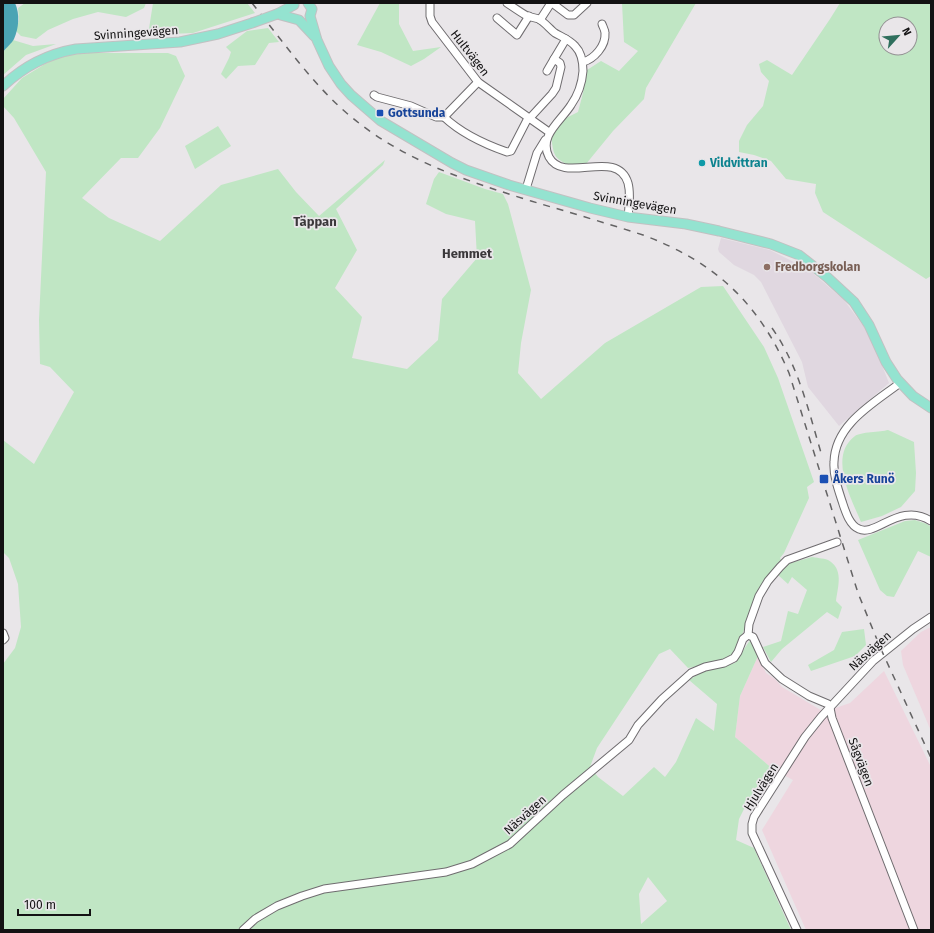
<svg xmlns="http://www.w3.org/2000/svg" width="934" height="933" viewBox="0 0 934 933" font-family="'Fira Sans',sans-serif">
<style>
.built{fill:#e0d7e0}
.industrial{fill:#eed6df}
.green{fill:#c0e6c4;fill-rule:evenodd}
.water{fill:#4ba4b4}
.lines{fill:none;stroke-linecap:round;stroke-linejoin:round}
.minor-casing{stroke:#6f6c6f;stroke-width:9}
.major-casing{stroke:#c2c1c2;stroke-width:11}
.minor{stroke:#fff;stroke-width:7}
.major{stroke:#94e3d0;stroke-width:9}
.rail{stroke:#646364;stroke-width:1.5;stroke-dasharray:7 7;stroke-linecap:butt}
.major-bridge-casing{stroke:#c2c1c2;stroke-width:11;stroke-linecap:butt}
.major-bridge{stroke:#94e3d0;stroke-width:9}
.transit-dot{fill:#1a4fb4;stroke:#e9e6e9;stroke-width:1.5}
.culture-dot{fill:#0f9aa8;stroke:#e9e6e9;stroke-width:1.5}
.education-dot{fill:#8d6e63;stroke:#e9e6e9;stroke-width:1.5}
.labels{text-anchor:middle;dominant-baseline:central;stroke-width:3.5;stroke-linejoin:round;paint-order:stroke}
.street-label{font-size:12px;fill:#131213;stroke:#e9e6e9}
.transit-label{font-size:12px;font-weight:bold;fill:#164399;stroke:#e9e6e9;text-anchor:start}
.culture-label{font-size:12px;font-weight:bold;fill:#0d838f;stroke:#e9e6e9;text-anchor:start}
.education-label{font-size:12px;font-weight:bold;fill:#785e54;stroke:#e9e6e9;text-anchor:start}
.neighbourhood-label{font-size:13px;font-weight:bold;fill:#3b383b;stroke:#e9e6e9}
</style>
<rect width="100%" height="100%" fill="#e9e6e9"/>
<polygon class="built" points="721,238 770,250 808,269 844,300 870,335 889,383 839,426 808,387 802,362 761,282 754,275 734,265 719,252 718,249"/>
<g class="industrial">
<polygon points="931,627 931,731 903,665 901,651 921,632"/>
<polygon points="758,656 766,673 775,679 782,687 824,712 850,703 884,671 931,767 931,930 806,930 762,830 793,780 774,770 735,737 740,696"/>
</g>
<g class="green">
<polygon points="25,3 146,3 144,8 126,17 98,12 73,19 48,30 36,39 21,36 16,31 19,20 18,8"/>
<polygon points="153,3 247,3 255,13 193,33 148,35"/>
<polygon points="380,3 399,3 399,24 413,51 441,47 424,59 411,66 381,52 357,45"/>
<path d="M622 3H696L646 88 644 99 613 131 586 164 573 167C554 158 554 158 551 136L564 119 578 112 583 93 587 70 601 61 619 71 638 51 624 42Z"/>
<path d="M840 3H931V276L926 279 823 212 815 193 816 184 786 179 771 161 754 155 739 152V141L747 125 763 106 769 81 761 72 759 64 767 60 792 75 830 19ZM886 24H910V48H886Z"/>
<polygon points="268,28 279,42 269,43 255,65 238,66 226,79 221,74 229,58 231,52 226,47 247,31"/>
<polygon points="13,40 33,46 56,44 26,55 3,75 3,52"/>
<path d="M63 53H168L176 56 185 76 160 128 138 158H121L82 198 109 218 160 241 221 185 278 169 296 192 319 216 385 160 383 165 336 209 357 250 335 288 362 317 352 358 407 369 438 340 442 299 477 258 475 221 446 214 426 204 434 179 439 172 485 189 503 194 508 204 531 290 521 343 518 373 541 399 605 343 701 287 723 286 764 347 778 378 814 482 807 487 809 498 784 553 780 558 782 561 759 588 736 652C723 662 705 665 688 668L670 649 659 654 597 748 590 767 598 777 623 796 654 767 665 777 676 762 696 718 714 731 717 704 689 680 706 669 735 663 750 640 758 656 740 696 735 737 774 770 759 790 747 803 739 819 736 840 754 848 791 930H3V664L15 648 21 627 18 584 9 558 3 552V440L34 464 74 392 50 367 40 364 39 320 46 172 14 118 3 106V99L22 78ZM648 877 667 901 641 924 639 894Z"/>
<polygon points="218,126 231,146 195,169 185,146"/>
<path d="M888 430 914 442 916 473 915 491 901 507 882 516 861 522C851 498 828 456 855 436 860 432 881 432 888 430Z"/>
<polygon points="915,520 927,524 931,527 931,557 918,551 894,597 887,596 880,590 858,540 905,521"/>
<path d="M812 557C816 558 823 558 828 560 844 569 838 586 836 601L842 607 838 619 827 612 782 649 771 662 763 647 781 641 788 611 798 614 807 590 792 577 788 584 778 575 787 564Z"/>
<polygon points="864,629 866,645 855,656 811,671 808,665 834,650 842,632"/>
</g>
<path class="water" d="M3 3H15C20 14 19 28 14 39 12 43 6 48 3 52Z"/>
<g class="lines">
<g class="minor-casing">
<g id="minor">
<polyline points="430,3 430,16 432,22 478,82 549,132"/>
<path d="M507 3C513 7 520 12 527 16 531 17 535 18 539 19 544 22 550 29 555 33 562 37 570 40 575 46 582 53 583 62 583 71 582 84 578 95 571 105 561 121 538 136 549 157 564 185 617 147 628 183 631 194 629 206 628 217"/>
<polyline points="552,3 568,15 574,15 587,3"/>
<polyline points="497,18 517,35 529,16"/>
<polyline points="540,20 551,3"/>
<path d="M583 62C594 59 606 46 605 33 605 30 603 27 602 24"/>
<polyline points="547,71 554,59"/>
<polyline points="374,95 377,97 411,106 436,117 444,117 478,82"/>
<path d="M444 117C462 134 484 144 507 152L511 151 528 118"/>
<polyline points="529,119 552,94 556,88 561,67 560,63 554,59 566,39"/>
<polyline points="526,189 537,153 545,140"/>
<path d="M900 383C874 403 835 424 834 462 833 475 838 489 842 501 845 510 849 525 859 529 876 537 900 501 931 521"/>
<polyline points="3,633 5,638 3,640"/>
<polyline points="748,635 753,637 765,663 782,679 809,696 828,704 830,708 832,718 914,930"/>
<polyline points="748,635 749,624 759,596 768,581 780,567 787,560 837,542"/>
<polyline points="243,930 255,919 277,906 302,896 324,889 446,872 472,864 510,844 563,795 629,740 638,725 662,699 691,673 705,667 724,663 734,658 738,652 743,639 748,635"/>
<polyline points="797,930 752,833 752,824 754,817 805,737 821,717 873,661 913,629 931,617"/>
</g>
</g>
<g class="major-casing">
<g id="major">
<polyline points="308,3 312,9 310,16 317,40 329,66 341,84 351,95 381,121 452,163 466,170 509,185 590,208 628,217 686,224 719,231 771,244 799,255 827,277 854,302 869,325 886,362 897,379 913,396 931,408"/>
<polyline points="277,14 299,20 314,36"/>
<polyline points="277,14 294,5"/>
<path d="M3 86C24 66 47 54 76 49L180 42 218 34 252 23"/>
</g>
</g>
<use href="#minor" class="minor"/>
<use href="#major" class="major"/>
<g class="rail">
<path d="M252 3C281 39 308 78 342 109 398 159 461 179 531 201 568 212 606 223 643 235 715 262 759 303 789 373L858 593 880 647 931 758"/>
<path d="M772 328C799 366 809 413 822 456"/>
</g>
<g class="major-bridge-casing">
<polyline id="major-bridge" points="252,23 277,14"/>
</g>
<use href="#major-bridge" class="major-bridge"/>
</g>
<g class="transit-dot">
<rect x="376" y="109" width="8" height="8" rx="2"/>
<rect x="819" y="474" width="10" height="10" rx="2"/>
</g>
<circle class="culture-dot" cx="702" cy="163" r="4"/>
<circle class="education-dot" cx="767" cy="267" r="4"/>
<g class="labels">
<g class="street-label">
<text transform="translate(136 33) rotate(-4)">Svinningevägen</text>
<text transform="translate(470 53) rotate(52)">Hultvägen</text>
<text transform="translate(635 203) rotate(10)">Svinningevägen</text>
<text transform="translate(870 651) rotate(-42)">Näsvägen</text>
<text transform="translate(861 762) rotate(69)">Sågvägen</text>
<text transform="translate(761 787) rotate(-58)">Hjulvägen</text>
<text transform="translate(525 815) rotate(-42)">Näsvägen</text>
</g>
<g class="transit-label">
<text x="388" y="113">Gottsunda</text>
<text x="833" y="479">Åkers Runö</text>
</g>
<g class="culture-label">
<text x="710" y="163">Vildvittran</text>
</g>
<g class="education-label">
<text x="775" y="267">Fredborgskolan</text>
</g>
<g class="neighbourhood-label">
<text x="315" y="221">Täppan</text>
<text x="467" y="253">Hemmet</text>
</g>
</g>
<rect width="934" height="933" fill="none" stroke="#131213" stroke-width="8"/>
<g transform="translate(898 36) rotate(63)"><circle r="19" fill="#e9e6e9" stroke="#939193"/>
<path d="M0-3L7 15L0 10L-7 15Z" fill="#2f6f5d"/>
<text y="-6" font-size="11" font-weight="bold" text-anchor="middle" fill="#131213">N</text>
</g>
<path d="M18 909v6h72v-6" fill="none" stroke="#131213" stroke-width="2"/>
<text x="24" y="909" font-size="12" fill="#131213" stroke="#e9e6e9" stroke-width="3" paint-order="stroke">100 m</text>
</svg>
